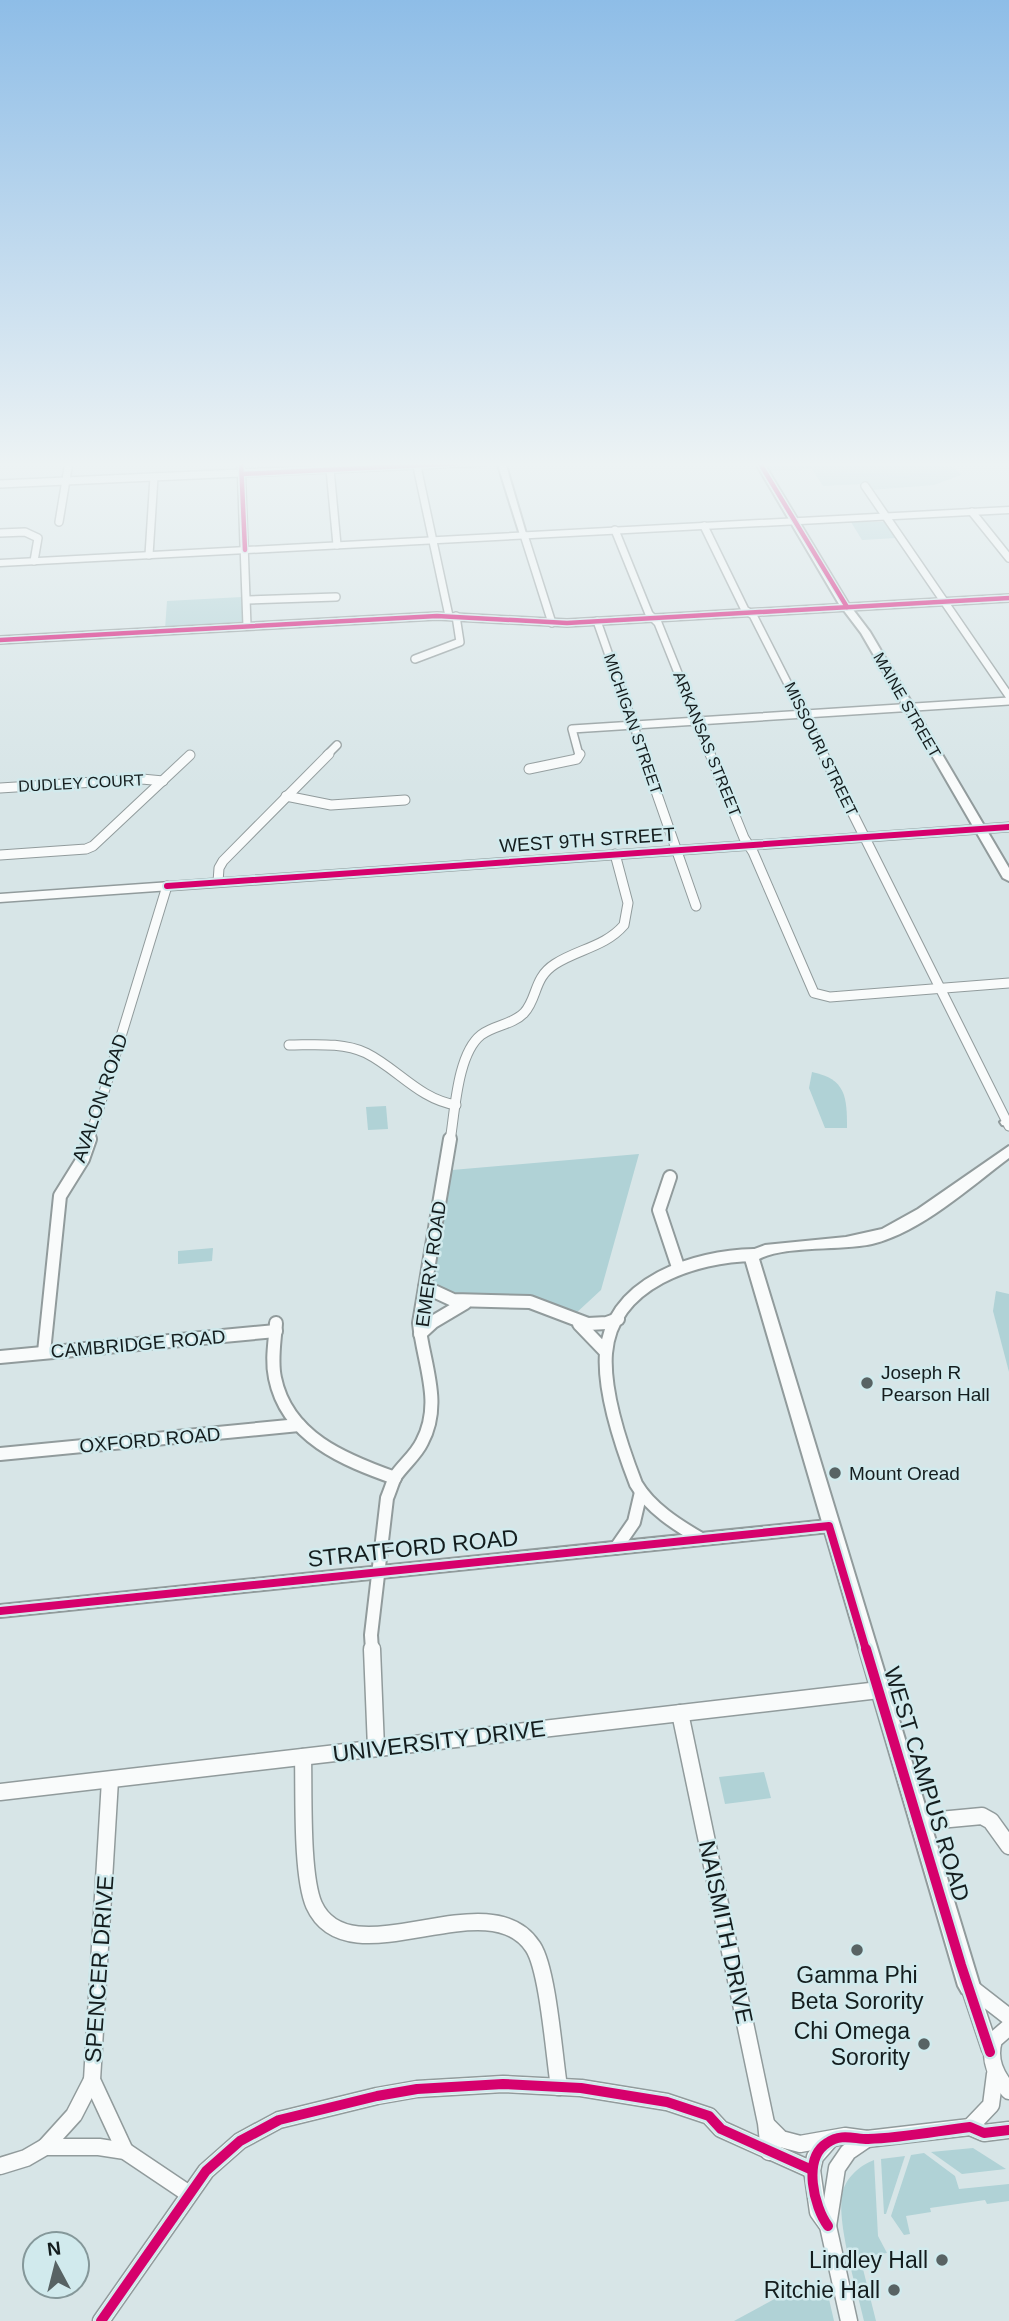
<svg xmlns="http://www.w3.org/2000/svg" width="1009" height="2321" viewBox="0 0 1009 2321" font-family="Helvetica,sans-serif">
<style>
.green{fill:#b0d2d6}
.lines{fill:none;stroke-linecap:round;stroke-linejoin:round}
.stream{stroke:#a7cbe6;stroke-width:2}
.minor-far3-casing{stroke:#919b9c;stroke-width:10}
.minor-far2-casing{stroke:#919b9c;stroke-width:11}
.minor-far1-casing{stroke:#919b9c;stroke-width:16}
.minor-casing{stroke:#919b9c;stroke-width:19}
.tertiary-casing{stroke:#919b9c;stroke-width:4}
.secondary-casing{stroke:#919b9c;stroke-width:3}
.trunk-casing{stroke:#919b9c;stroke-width:3}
.minor-far3{stroke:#f9fbfb;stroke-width:7}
.minor-far2{stroke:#f9fbfb;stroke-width:9}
.minor-far1{stroke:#f9fbfb;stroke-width:12}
.minor{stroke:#f9fbfb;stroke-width:16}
.tertiary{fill:#f9fbfb;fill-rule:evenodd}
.secondary{fill:#f9fbfb;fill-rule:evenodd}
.trunk{fill:#f9fbfb;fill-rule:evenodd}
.cycleway-far3-casing{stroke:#d1eaed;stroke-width:7}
.cycleway-far2-casing{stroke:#d1eaed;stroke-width:10}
.cycleway-far1-casing{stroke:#d1eaed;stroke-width:12}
.cycleway-casing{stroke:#d1eaed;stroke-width:15}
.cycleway-far3{stroke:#d6006c;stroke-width:4.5}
.cycleway-far2{stroke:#d6006c;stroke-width:6}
.cycleway-far1{stroke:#d6006c;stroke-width:8}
.cycleway{stroke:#d6006c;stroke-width:10}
.poi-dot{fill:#586364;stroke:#d1eaed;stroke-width:2.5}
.labels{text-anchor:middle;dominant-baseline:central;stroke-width:5;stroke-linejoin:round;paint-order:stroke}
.far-street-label{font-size:16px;fill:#141d1e;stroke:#d1eaed}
.street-label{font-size:19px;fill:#141d1e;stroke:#d1eaed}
.poi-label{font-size:19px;fill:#141d1e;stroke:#d1eaed;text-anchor:start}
.near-street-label{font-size:23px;fill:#141d1e;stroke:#d1eaed}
.near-poi-label{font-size:23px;fill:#141d1e;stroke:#d1eaed;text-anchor:end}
</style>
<rect width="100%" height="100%" fill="#d7e5e7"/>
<g class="green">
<polygon points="763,462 940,462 944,467 954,467 961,475 934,485 871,490 863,484 823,486 812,469 769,471"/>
<polygon points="851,522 884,522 896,538 862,540"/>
<polygon points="242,597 242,623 165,629 167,601"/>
<path d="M812 1072C846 1079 847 1097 847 1128H825L809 1088Z"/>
<polygon points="386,1106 388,1129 368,1130 366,1107"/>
<polygon points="639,1154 601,1290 574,1315 523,1296 497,1295 462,1298 435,1285 434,1279 452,1170"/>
<polygon points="213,1248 212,1261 178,1264 178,1251"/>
<polygon points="996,1291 1009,1294 1009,1372 993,1311"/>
<polygon points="764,1772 771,1798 725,1804 719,1777"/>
<polygon points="973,2148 1006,2169 962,2174 931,2152"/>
<polygon points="924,2153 955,2176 959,2189 1009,2184 1009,2201 987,2204 985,2200 930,2208 931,2212 906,2216 910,2234 904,2235 891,2216 911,2155"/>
<polygon points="905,2156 886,2214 884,2214 881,2159"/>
<path d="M874 2160 878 2236 887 2253 874 2255V2259L861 2261 876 2321H864C857 2290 837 2225 842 2195 845 2178 859 2166 874 2160Z"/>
<polygon points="826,2286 834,2321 734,2321 782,2295"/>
</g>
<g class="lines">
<g class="stream">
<polyline points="245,462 246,465"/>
<polyline points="836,473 903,477 946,472"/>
</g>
<g class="minor-far3-casing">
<g id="minor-far3">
<polyline points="241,462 247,626"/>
<polyline points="416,462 449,616"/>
<polyline points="330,469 337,545"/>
<polyline points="0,484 484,462"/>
<polyline points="865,486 1009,696"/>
<polyline points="972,512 1009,558"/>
<polyline points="59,522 69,462"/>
<polyline points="704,526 745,610 753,615 824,755"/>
<polyline points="615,530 649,614 658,623 711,755"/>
<polyline points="0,533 25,532 38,538 34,561"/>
<polyline points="524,535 552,623"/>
<polyline points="149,555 154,477"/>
<polyline points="247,600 336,597"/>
<polyline points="597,621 644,755"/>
<polyline points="0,640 437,616 567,623 1009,598"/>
<polyline points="415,659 460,642 456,616"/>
<polyline points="327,755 337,745"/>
<polyline points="579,755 572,729 1009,701"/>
</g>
</g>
<g class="minor-far2-casing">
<g id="minor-far2">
<polyline points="643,754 696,906"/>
<polyline points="710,754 744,838 753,852 814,993 830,997 1009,983"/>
<polyline points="823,754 1009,1126"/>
<polyline points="529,769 577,759 580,754"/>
<polyline points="0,788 142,779 163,781"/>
<polyline points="286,796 331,805 405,800"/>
<polyline points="0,855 86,849 93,846 190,755"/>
<polyline points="218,882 219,868 223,861 329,754"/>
<path d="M289 1045C314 1045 342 1042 366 1053 398 1069 419 1099 456 1105"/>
<polyline points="89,1141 167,886"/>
<path d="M450 1141C455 1112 457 1054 481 1035 494 1025 512 1025 524 1013 538 998 533 978 555 964 578 949 605 947 624 925L628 903 615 854"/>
</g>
</g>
<g class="minor-far1-casing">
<g id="minor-far1">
<polyline points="670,1177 659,1210 678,1267"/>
<polyline points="425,1287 453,1300 530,1302 588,1324 607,1323 618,1319"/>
<path d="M276 1323C275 1341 271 1360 275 1378 287 1437 344 1460 395 1478"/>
<polyline points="579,1324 605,1351"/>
<polyline points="420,1334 433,1322 465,1303"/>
<polyline points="44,1352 60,1196 83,1159 90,1139"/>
<polyline points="0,1357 276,1331"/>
<polyline points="0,1454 299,1425"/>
<path d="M701 1539C677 1525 650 1508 636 1484 622 1448 603 1392 606 1353 612 1282 695 1256 754 1255"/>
<polyline points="616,1548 634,1522 641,1492"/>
<polyline points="0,1611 829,1526"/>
<path d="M372 1650 371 1635 387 1498C390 1491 392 1484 395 1477 403 1465 416 1455 422 1442 443 1403 423 1363 419 1323L450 1139"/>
</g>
</g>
<g class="minor-casing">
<g id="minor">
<polyline points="372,1649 376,1748"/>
<polyline points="680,1713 766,2123 769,2152"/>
<path d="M303 1757C304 1793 301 1875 314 1905 349 1982 488 1878 533 1947 548 1970 554 2055 559 2087"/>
<polyline points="110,1780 92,2080 125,2151"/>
<polyline points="0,1792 879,1690"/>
<polyline points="918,1822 982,1816 991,1821 1009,1846"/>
<polyline points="969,1986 990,2049"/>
<polyline points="969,1986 1009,2017"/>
<path d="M1009 2027 994 2040C988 2060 996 2076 1009 2091"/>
<polyline points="767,2125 781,2139 800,2144 845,2136 867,2139 970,2127 984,2133 1009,2130"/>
<polyline points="970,2127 991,2105 995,2074"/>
<polyline points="829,2141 815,2157 812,2170 818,2212 828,2226 849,2321"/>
<polyline points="45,2147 74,2115 92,2080"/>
<polyline points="0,2166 26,2158 45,2147 99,2147 125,2151 189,2194"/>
<polyline points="828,2226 837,2168 848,2152 867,2139"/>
<polyline points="101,2321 206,2171 240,2141 279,2120 377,2096 417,2089 503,2084 581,2088 667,2102 709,2116 721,2129 812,2170"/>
</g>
</g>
<g class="tertiary-casing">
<g id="tertiary">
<polygon points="497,462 505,462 527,537 520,535"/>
<polygon points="755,462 763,462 848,603 870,632 1009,868 1009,881 1003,878 861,633 839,604"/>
<polygon points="1009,1116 1009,1126 1002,1125 1000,1122"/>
<path d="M1009 1146V1158C969 1188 921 1232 872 1244 839 1251 787 1245 759 1259L980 1986 976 1993 969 1997 962 1993 958 1986 745 1259 749 1251 765 1245 846 1237 882 1229 918 1209Z"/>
</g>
</g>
<g class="secondary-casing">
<polygon id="secondary" points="1009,823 1009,831 0,902 0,894"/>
</g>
<g class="trunk-casing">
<polygon id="trunk" points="1009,507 1009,513 0,566 0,560"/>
</g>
<use href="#minor-far3" class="minor-far3"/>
<use href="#minor-far2" class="minor-far2"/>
<use href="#minor-far1" class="minor-far1"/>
<use href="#minor" class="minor"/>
<use href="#tertiary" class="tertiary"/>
<use href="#secondary" class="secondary"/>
<use href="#trunk" class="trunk"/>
<g class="cycleway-far3-casing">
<g id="cycleway-far3">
<polyline points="241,462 245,550"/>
<polyline points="759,462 847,607"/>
<polyline points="242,474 484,462"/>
<polyline points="0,640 437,616 567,623 1009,598"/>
</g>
</g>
<g class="cycleway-far2-casing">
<polyline id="cycleway-far2" points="167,886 1009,827"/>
</g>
<g class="cycleway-far1-casing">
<polyline id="cycleway-far1" points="0,1611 829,1526 866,1650"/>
</g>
<g class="cycleway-casing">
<g id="cycleway">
<polyline points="866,1649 961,1965 990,2052"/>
<path d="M828 2226C814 2207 802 2159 827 2143 841 2133 854 2139 868 2139 902 2138 937 2131 970 2127L984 2133 1009 2130"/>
<polyline points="101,2321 206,2171 240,2141 279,2120 377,2096 417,2089 503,2084 581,2088 667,2102 709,2116 721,2129 812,2170"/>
</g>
</g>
<use href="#cycleway-far3" class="cycleway-far3"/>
<use href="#cycleway-far2" class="cycleway-far2"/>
<use href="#cycleway-far1" class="cycleway-far1"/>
<use href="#cycleway" class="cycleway"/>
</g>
<linearGradient id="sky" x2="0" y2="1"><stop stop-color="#8ebde7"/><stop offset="0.59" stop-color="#edf3f4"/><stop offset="1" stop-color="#edf3f4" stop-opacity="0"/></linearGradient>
<rect width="1009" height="787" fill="url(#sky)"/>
<g class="poi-dot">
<circle cx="867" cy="1383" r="7"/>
<circle cx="835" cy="1473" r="7"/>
<circle cx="857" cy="1950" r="7"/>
<circle cx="924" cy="2044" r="7"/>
<circle cx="942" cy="2260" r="7"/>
<circle cx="894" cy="2290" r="7"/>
</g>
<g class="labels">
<g class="far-street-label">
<text transform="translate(907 705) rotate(60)">MAINE STREET</text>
<text transform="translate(633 724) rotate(71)">MICHIGAN STREET</text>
<text transform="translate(707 744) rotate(68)">ARKANSAS STREET</text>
<text transform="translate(821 749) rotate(64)">MISSOURI STREET</text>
<text transform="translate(81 783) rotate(-3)">DUDLEY COURT</text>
</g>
<g class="street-label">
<text transform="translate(587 840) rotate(-4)">WEST 9TH STREET</text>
<text transform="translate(100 1098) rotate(-71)">AVALON ROAD</text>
<text transform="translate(431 1264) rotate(-82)">EMERY ROAD</text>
<text transform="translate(138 1344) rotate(-5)">CAMBRIDGE ROAD</text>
<text transform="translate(150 1440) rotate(-5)">OXFORD ROAD</text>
</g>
<g class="poi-label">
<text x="881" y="1372">Joseph R<tspan x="881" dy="22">Pearson Hall</tspan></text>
<text x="849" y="1473">Mount Oread</text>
</g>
<g class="near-street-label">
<text transform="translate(413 1548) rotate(-6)">STRATFORD ROAD</text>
<text transform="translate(439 1741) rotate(-7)">UNIVERSITY DRIVE</text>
<text transform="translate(927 1784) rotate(73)">WEST CAMPUS ROAD</text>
<text transform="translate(726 1932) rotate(78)">NAISMITH DRIVE</text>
<text transform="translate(99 1969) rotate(-86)">SPENCER DRIVE</text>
</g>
<g class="near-poi-label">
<text x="857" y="1975" text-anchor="middle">Gamma Phi<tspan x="857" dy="26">Beta Sorority</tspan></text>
<text x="910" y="2031">Chi Omega<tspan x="910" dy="26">Sorority</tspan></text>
<text x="928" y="2260">Lindley Hall</text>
<text x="880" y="2290">Ritchie Hall</text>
</g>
</g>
<g transform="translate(56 2265) rotate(353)"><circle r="33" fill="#d1eaed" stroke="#85989a" stroke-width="2"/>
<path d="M0-5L12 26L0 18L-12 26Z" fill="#586364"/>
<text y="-10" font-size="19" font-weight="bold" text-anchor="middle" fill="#141d1e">N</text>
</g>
</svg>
